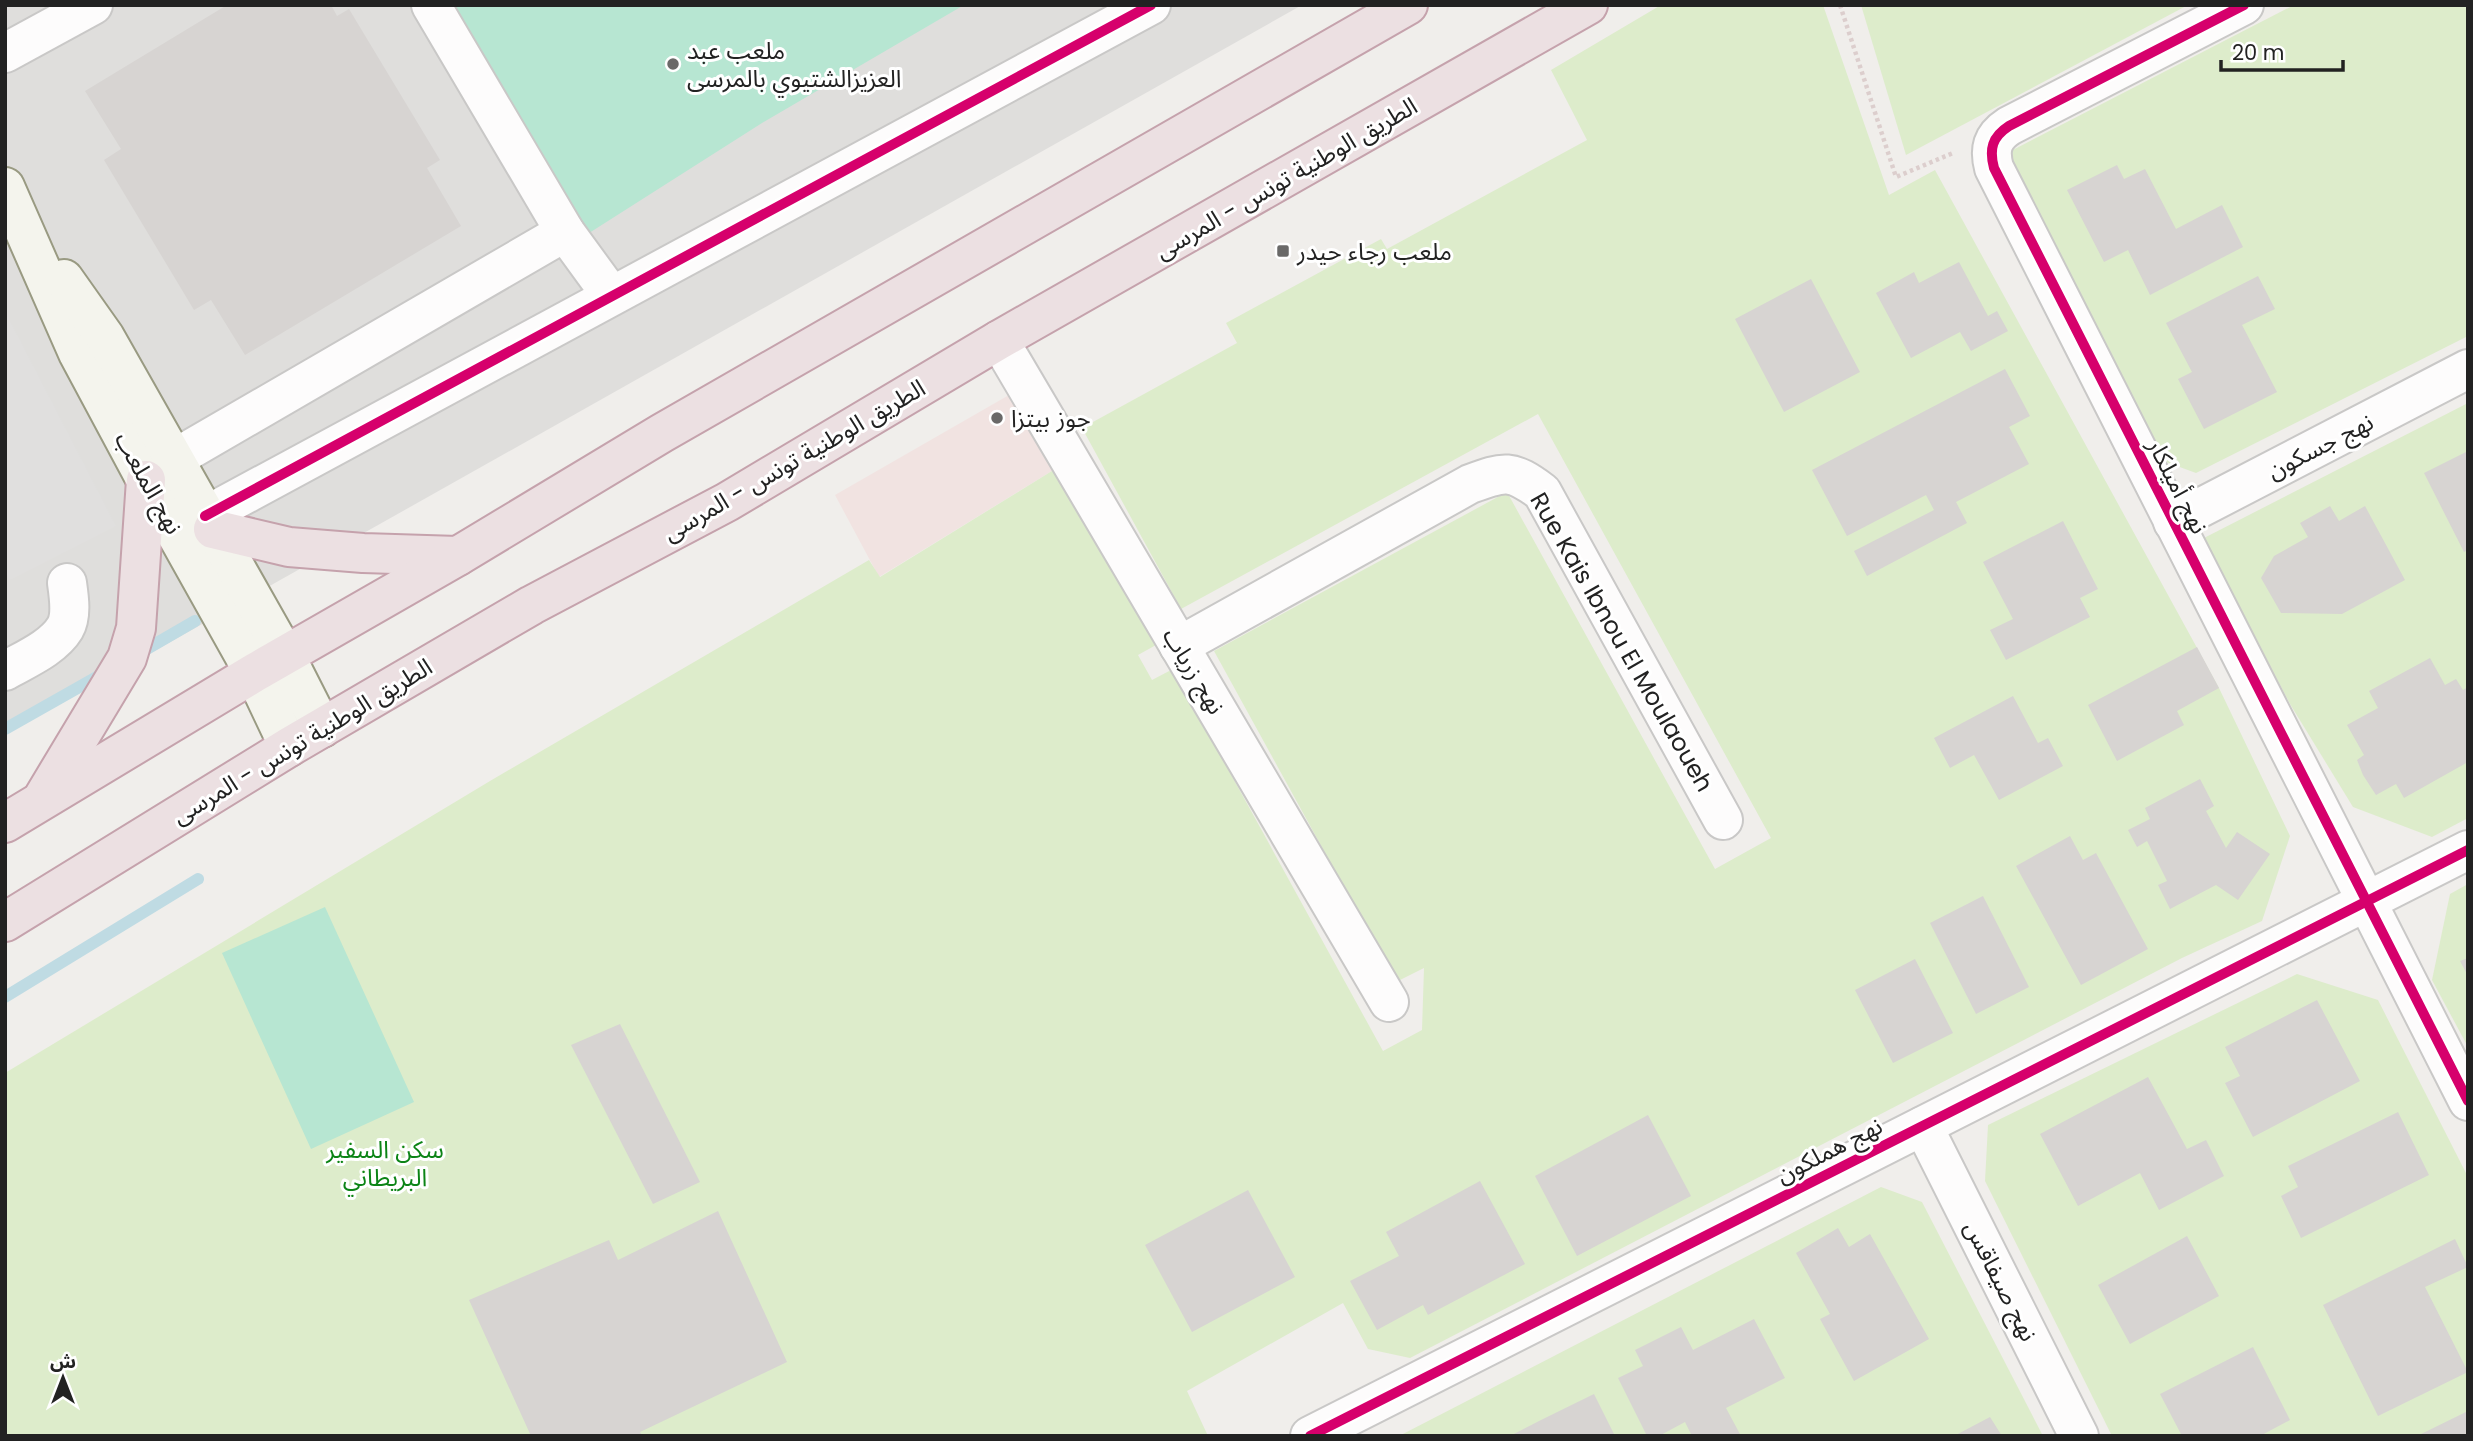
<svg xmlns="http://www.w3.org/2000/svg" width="2473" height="1441" viewBox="0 0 2473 1441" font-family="Poppins,'Noto Sans Arabic',sans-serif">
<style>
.residential{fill:#dfdedc}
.commercial{fill:#f1e3e1}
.grass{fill:#ddeccb}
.pitch{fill:#b7e6d2}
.parking{fill:#e0dfde}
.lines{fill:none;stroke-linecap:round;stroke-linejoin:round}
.stream{stroke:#bfdbe3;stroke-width:12}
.building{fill:#d7d4d2}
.street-casing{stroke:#c9c8c7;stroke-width:42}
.secondary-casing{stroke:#999a82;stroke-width:42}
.highway-casing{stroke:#c5a2ac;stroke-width:42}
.path{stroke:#dccecd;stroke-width:4.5;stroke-dasharray:3.5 3.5;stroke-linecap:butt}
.street{stroke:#fdfcfc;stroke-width:38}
.secondary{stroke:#f4f4ed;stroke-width:38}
.highway{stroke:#ece0e2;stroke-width:38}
.cycleway-casing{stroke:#fff;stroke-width:15}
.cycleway{stroke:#d6006c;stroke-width:10}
.poi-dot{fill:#6a6968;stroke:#fff;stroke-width:2.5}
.labels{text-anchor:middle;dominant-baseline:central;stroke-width:6;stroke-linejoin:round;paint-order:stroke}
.poi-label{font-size:24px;fill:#222;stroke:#fff;text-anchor:start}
.street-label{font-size:24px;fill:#222;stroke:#fff}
.park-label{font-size:24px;fill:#0c8416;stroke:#fff}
</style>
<rect width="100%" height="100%" fill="#f0eeeb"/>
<polygon class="residential" points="5,5 1302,5 5,735"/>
<polygon class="commercial" points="1016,391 1060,466 879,577 835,495"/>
<g class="grass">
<polygon points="1661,5 1823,5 1889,195 1935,170 2219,688 2290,836 2262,921 2182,958 1410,1358 1368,1349 1343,1303 1187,1391 1208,1436 5,1436 5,1073 490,781 869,560 880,577 1060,466 1156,645 1138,655 1152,680 1173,669 1383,1051 1422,1030 1424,968 1396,982 1214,651 1507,492 1715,869 1771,838 1538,414 1181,609 1082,428 1237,343 1226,323 1381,239 1387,249 1587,140 1551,70"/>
<polygon points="1861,5 2188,5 1906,155"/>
<polygon points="2294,5 2468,5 2468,336 2196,473 2166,462 2007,153"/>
<polygon points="2468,403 2468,818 2432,837 2353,807 2290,704 2204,538"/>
<polygon points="2468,884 2468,1047 2432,980 2450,894"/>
<polygon points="2297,974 2378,1000 2468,1177 2468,1436 2112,1436 1985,1181 1988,1125"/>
<polygon points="1881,1187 1922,1202 2043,1436 1399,1436"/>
</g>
<g class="pitch">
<polygon points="450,5 964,5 762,123 586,235"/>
<polygon points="325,907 414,1102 311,1149 222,953"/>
</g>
<polygon class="parking" points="5,311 116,526 10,580 5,570"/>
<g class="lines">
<g class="stream">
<polyline points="138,654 195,621"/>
<polyline points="5,729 104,673"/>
<polyline points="5,997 198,879"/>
</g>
</g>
<g class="building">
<polygon points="227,5 331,5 337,16 349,9 440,160 427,168 461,226 245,355 211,300 194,310 104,160 121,149 85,91"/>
<polygon points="2117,165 2124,179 2145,169 2176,229 2222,205 2243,247 2150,295 2128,250 2104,262 2067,190"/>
<polygon points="1959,262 1988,316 1997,311 2008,331 1971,351 1960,332 1911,358 1876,293 1914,272 1919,283"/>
<polygon points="2258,276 2275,309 2242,325 2277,392 2204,429 2178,379 2192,372 2166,323"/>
<polygon points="1811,279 1860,372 1784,412 1735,319"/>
<polygon points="2005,369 2030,416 2009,427 2029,464 1956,502 1967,523 1867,576 1854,551 1934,510 1926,495 1847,536 1812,470"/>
<polygon points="2468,451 2468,550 2464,552 2424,473"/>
<polygon points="2330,506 2339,521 2365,506 2405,580 2342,614 2281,613 2261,578 2274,556 2308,537 2300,523"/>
<polygon points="2063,521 2098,589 2080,598 2090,617 2006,660 1990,630 2013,619 1983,562"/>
<polygon points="2197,647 2219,688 2177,711 2184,725 2117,761 2088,705"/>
<polygon points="2430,658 2445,685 2456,679 2463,690 2468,687 2468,762 2404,798 2396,784 2376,795 2363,775 2357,760 2364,755 2347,725 2378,708 2369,691"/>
<polygon points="2013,696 2038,743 2048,738 2063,766 1999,800 1974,755 1950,768 1934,738"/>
<polygon points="2200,779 2214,806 2206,811 2226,848 2237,832 2270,854 2238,900 2216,885 2170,909 2158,885 2167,881 2147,841 2137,847 2128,830 2150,819 2145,808"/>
<polygon points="2070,836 2083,860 2096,853 2148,949 2081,985 2016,866"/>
<polygon points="1983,896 2029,987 1976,1014 1930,923"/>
<polygon points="2468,958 2468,976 2460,961"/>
<polygon points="1915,959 1953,1033 1893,1063 1855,990"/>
<polygon points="2317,1000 2360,1081 2253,1137 2225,1083 2240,1076 2225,1047"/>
<polygon points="620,1024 700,1182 653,1204 571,1045"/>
<polygon points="2148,1077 2187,1149 2206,1140 2224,1176 2159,1210 2140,1173 2078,1206 2040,1134"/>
<polygon points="2398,1112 2429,1175 2301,1238 2281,1196 2298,1187 2288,1166"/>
<polygon points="1648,1115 1691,1196 1577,1256 1535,1176"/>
<polygon points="1480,1181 1525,1264 1428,1315 1423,1305 1377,1330 1350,1281 1399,1256 1386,1232"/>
<polygon points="1248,1190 1295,1277 1192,1332 1145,1245"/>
<polygon points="718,1211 787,1362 640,1432 642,1436 531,1436 469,1300 609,1240 618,1260"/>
<polygon points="1838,1228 1849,1247 1870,1234 1929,1339 1854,1381 1820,1319 1830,1314 1796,1253"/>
<polygon points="2187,1236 2219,1296 2130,1344 2098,1285"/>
<polygon points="2455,1239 2468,1267 2425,1287 2468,1372 2378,1416 2323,1305"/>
<polygon points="1754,1319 1785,1378 1726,1408 1741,1436 1692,1436 1685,1422 1659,1436 1647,1436 1618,1378 1643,1366 1635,1350 1681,1327 1693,1350"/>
<polygon points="2253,1347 2290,1420 2260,1436 2182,1436 2160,1394"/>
<polygon points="1594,1394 1615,1436 1510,1436 1541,1420"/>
<polygon points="2468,1411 2468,1436 2417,1436"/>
<polygon points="1990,1417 2002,1436 1954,1436"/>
</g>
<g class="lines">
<g class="street-casing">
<g id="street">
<polyline points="431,5 565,232 611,295"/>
<path d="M2244 5 2009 126C1992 137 1989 149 1994 168L2468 1101"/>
<polyline points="5,53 93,5"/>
<polyline points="999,340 1389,1002"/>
<polyline points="172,460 565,232"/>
<polyline points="205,516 1151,5"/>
<polyline points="2173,522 2468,369"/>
<path d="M1179 646 1470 484C1505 471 1511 469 1542 492L1723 820"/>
<path d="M5 671C24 660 53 648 65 628 72 616 69 597 67 583"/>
<polyline points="1923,1126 2079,1436"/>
<polyline points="1310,1436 2468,850"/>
</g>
</g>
<g class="secondary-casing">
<g id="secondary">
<polyline points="5,187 78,353 146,480 254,673 289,747"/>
<polyline points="64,279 105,337 285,655 322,728"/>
</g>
</g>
<g class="highway-casing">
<g id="highway">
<polyline points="213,529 289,547 363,553 458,556"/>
<polyline points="44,796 127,658 136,628 146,480"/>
<polyline points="5,823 254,673 458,556 662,433 1408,5"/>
<polyline points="5,922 289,747 532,605 727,502 999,340 1588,5"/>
</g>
</g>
<polyline class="path" points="1840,5 1896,177 1953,153"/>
<use href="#street" class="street"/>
<use href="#secondary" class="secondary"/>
<use href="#highway" class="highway"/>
<g class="cycleway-casing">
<g id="cycleway">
<path d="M2244 5 2009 126C1992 137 1989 149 1994 168L2468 1101"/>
<polyline points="205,516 1151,5"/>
<polyline points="1310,1436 2468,850"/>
</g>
</g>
<use href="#cycleway" class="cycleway"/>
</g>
<g class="poi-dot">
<circle cx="673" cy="64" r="7"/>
<rect x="1276" y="244" width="14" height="14" rx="3.5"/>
<circle cx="997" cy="418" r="7"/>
</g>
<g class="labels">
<g class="poi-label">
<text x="687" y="50">ملعب عبد<tspan x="687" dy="28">العزيزالشتيوي بالمرسى</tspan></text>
<text x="1297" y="251">ملعب رجاء حيدر</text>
<text x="1011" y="418">جوز بيتزا</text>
</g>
<g class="street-label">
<text transform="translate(1286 178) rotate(-30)">الطريق الوطنية تونس - المرسى</text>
<text transform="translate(2320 446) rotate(-27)">نهج جسكون</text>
<text transform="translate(794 460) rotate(-30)">الطريق الوطنية تونس - المرسى</text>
<text transform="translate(149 483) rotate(61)">نهج الملعب</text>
<text transform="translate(2178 486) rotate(63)">نهج أميلكار</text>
<text transform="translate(1622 642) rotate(60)">Rue Kais Ibnou El Moulaoueh</text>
<text transform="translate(1194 671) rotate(59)">نهج زرياب</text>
<text transform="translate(302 741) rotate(-31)">الطريق الوطنية تونس - المرسى</text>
<text transform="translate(1829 1150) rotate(-27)">نهج هملكون</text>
<text transform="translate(2001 1281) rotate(63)">نهج صيفاقس</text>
</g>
<g class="park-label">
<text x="385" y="1149">سكن السفير<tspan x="385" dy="28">البريطاني</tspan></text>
</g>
</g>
<rect width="2473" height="1441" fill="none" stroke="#222222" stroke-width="14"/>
<g transform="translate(63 1378)" stroke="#ffffff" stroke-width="5" paint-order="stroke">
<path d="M0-5L12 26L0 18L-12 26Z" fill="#222222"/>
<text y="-10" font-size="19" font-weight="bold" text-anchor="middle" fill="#222222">ش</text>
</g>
<path d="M2221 60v10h122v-10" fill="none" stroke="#222222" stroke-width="3.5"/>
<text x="2232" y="60" font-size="21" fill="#222222" stroke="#ffffff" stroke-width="5" paint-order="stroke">20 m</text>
</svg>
